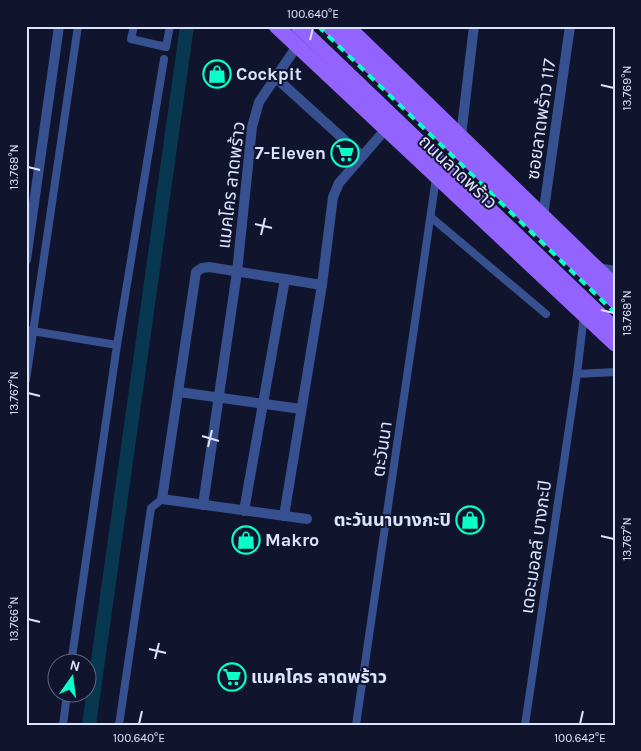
<svg xmlns="http://www.w3.org/2000/svg" width="641" height="751" viewBox="0 0 641 751" font-family="Karla,'Noto Sans Thai',sans-serif">
<style>
.lines{fill:none;stroke-linecap:round;stroke-linejoin:round}
.canal{stroke:#07384f;stroke-width:14}
.service{stroke:#37508f;stroke-width:8}
.minor{stroke:#37508f;stroke-width:10}
.tertiary{stroke:#37508f;stroke-width:10}
.primary{stroke:#9363ff;stroke-width:15}
.rail{stroke:#08ffc9;stroke-width:4;stroke-dasharray:8 6;stroke-linecap:butt}
.ticks{fill:none;stroke:#dce3ff;stroke-width:2}
.labels{text-anchor:middle;dominant-baseline:central;stroke-width:4;stroke-linejoin:round;paint-order:stroke}
.poi-label{font-size:18px;font-weight:bold;fill:#dce3ff;stroke:#10142d;text-anchor:start}
.street-label{font-size:18px;fill:#dce3ff;stroke:#10142d}
.neatline{fill:none;stroke:#dce3ff;stroke-width:2}
.ticks-label{font-size:12px;text-anchor:middle;fill:#dce3ff}
</style>
<rect width="100%" height="100%" fill="#10142d"/>
<g class="lines">
<polyline class="canal" points="89,725 187,26"/>
<g class="service">
<polyline points="134,26 131,39 166,47 170,26"/>
<polyline points="432,218 546,314"/>
<polyline points="26,330 117,345"/>
<polyline points="577,374 584,315"/>
<polyline points="26,380 78,26"/>
<polyline points="71,664 117,345 164,59"/>
<polyline points="63,725 67,694"/>
<polyline points="119,725 151,508 162,499"/>
<polyline points="356,725 436,178"/>
<polyline points="525,725 577,374 615,372"/>
</g>
<g class="minor">
<polyline points="275,77 361,155"/>
<polyline points="461,136 474,26"/>
<polyline points="543,216 570,26"/>
<polyline points="26,260 59,26"/>
<polyline points="179,392 301,409"/>
<polyline points="203,505 237,272 252,127 259,102 297,46"/>
<polyline points="244,511 285,279"/>
<polyline points="284,516 322,285 333,197 339,183 385,130"/>
<polyline points="307,519 162,499 196,272 202,268 209,267 322,285"/>
</g>
<polyline class="tertiary" points="598,268 615,271"/>
<g class="primary">
<polyline points="276,26 615,344"/>
<polyline points="298,26 615,329"/>
<polyline points="329,26 615,301"/>
<polyline points="347,26 615,286"/>
</g>
<polyline class="rail" points="318,26 615,313"/>
</g>
<path class="ticks" d="M310 40 313 28M601 85 614 88M28 167 40 170M255 224 272 228M261 235 265 218M601 310 614 313M28 393 40 396M202 436 219 441M208 447 212 430M601 536 614 539M28 619 40 622M149 649 166 653M155 659 159 643M139 724 142 711M580 724 583 711"/>
<defs>
<g id="shop-ring" transform="scale(1.4375)"><circle r="9.5" fill="#10142d" stroke="#08ffc9" stroke-width="1.5"/><path d="M-5-2.5h2.3a2.7 3.5 0 0 1 5.4 0H5L5.5 6h-11ZM-1.5-2.5h3a1.5 2.3 0 0 0-3 0Z" fill="#08ffc9"/></g>
<g id="supermarket-ring" transform="scale(1.4375)"><circle r="9.5" fill="#10142d" stroke="#08ffc9" stroke-width="1.5"/><path d="M-6-5.5h2.5l.6 2H6L4.5 2H-2.5L-4.4-4H-6ZM-1.5 3.2a1.3 1.3 0 1 0 .1 0ZM3 3.2a1.3 1.3 0 1 0 .1 0Z" fill="#08ffc9"/></g>
</defs>
<g fill-rule="evenodd">
<use href="#shop-ring" x="217" y="74"/>
<use href="#supermarket-ring" x="345" y="153"/>
<use href="#shop-ring" x="470" y="520"/>
<use href="#shop-ring" x="246" y="540"/>
<use href="#supermarket-ring" x="232" y="677"/>
</g>
<g class="labels">
<g class="poi-label">
<text x="236" y="74">Cockpit</text>
<text x="326" y="153" text-anchor="end">7-Eleven</text>
<text x="451" y="520" text-anchor="end">ตะวันนาบางกะปิ</text>
<text x="265" y="540">Makro</text>
<text x="251" y="677">แมคโคร ลาดพร้าว</text>
</g>
<g class="street-label">
<text transform="translate(541 119) rotate(-82)">ซอยลาดพร้าว 117</text>
<text transform="translate(458 172) rotate(43)">ถนนลาดพร้าว</text>
<text transform="translate(231 185) rotate(-83)">แมคโคร ลาดพร้าว</text>
<text transform="translate(382 449) rotate(-82)">ตะวันนา</text>
<text transform="translate(536 547) rotate(-82)">เดอะมอลล์ บางกะปิ</text>
</g>
</g>
<rect width="641" height="751" fill="none" stroke="#10142d" stroke-width="55"/>
<g transform="translate(72 678) rotate(14)"><circle r="24" fill="#10142d" stroke="#626781"/>
<path d="M0-4L9 19L0 12L-9 19Z" fill="#08ffc9"/>
<text y="-8" font-size="14" font-weight="bold" text-anchor="middle" fill="#dce3ff">N</text>
</g>
<rect x="28" y="28" width="586" height="696" class="neatline"/>
<g class="ticks-label">
<text x="313" y="18">100.640°E</text>
<text transform="translate(627 88) rotate(-90)" y="4">13.769°N</text>
<text transform="translate(14 167) rotate(-90)" y="4">13.768°N</text>
<text transform="translate(627 313) rotate(-90)" y="4">13.768°N</text>
<text transform="translate(14 393) rotate(-90)" y="4">13.767°N</text>
<text transform="translate(627 539) rotate(-90)" y="4">13.767°N</text>
<text transform="translate(14 619) rotate(-90)" y="4">13.766°N</text>
<text x="139" y="742">100.640°E</text>
<text x="580" y="742">100.642°E</text>
</g>
</svg>
